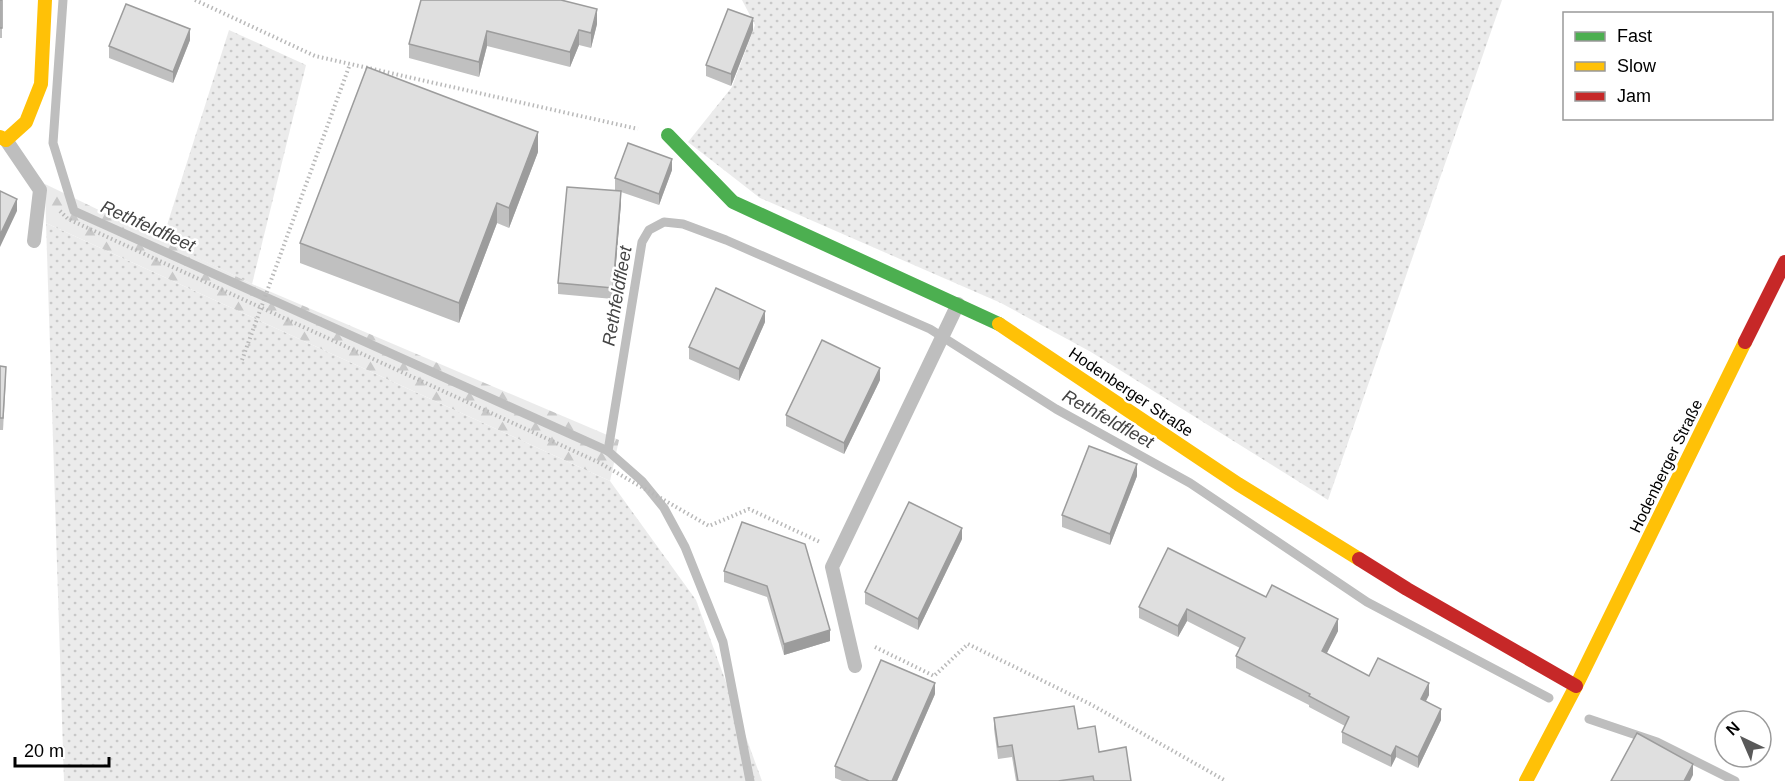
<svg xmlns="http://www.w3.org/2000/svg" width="1785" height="781" viewBox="0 0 1785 781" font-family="Arial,sans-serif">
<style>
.grass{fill:url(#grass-dots)}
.forest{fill:url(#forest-firs)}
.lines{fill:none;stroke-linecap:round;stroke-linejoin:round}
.stream{stroke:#bebebe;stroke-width:9}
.path{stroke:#b9b9b9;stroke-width:4;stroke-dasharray:1.5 3;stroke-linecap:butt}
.lane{stroke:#bebebe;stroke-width:14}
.fast{stroke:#4caf50;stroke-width:14}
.slow{stroke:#ffc107;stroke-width:14}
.jam{stroke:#c62828;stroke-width:14}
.wall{fill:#c0c0c0}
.shaded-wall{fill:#9c9c9c}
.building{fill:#dfdfdf;stroke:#9c9c9c;stroke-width:1.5}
.labels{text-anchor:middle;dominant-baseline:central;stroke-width:5;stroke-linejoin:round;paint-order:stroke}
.street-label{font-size:16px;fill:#000;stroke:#fff}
.water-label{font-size:18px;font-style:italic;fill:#434343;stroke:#fff}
</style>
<defs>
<pattern id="grass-dots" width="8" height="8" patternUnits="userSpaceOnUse" patternTransform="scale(1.5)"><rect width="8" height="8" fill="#ebebeb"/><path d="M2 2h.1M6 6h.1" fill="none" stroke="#c8c8c8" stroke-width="1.8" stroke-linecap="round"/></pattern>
<pattern id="forest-firs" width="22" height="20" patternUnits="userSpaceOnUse" patternTransform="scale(1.5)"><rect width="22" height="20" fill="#ebebeb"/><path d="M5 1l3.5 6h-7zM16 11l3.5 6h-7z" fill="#c8c8c8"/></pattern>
</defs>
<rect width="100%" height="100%" fill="#fff"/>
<g class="grass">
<polygon points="742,0 1502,0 1328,500 1091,352 1001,303 760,198 688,142 732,87 755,25"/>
<polygon points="229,30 306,65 252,284 162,241"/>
<polygon points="46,223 610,481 696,600 762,781 64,781"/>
</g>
<polygon class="forest" points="45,184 252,284 619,440 610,481 46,223"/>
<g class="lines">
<g class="stream">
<polyline points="63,0 53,143 74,211 608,451 642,481 664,508 685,547 723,642 750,781"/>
<polyline points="608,451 642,242 649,230 664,222 683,224 726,240 930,329 1056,409 1190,483 1367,602 1549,698"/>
<polyline points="1589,719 1657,742 1735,781"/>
</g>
<g class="path">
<polyline points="195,0 315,56 638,129"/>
<polyline points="60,211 68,219 600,463 709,526 749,509 820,542"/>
<polyline points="242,360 350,64"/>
<polyline points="875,647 934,676 968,644 1092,705 1226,781"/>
</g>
<g class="lane">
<polyline points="6,140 40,190 34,241"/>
<polyline points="855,666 832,567 958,304"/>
</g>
<polyline class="fast" points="668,135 733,202 999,324"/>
<g class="slow">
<polyline points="0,137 6,140 26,122 41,84 45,0"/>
<polyline points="999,324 1238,484 1359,559"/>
<polyline points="1526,781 1576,686 1745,342"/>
</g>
<g class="jam">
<polyline points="1745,342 1785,262"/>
<polyline points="1359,559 1407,589 1576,686"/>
</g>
</g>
<g class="wall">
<rect x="0" y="0" width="2" height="38"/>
<polygon points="421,0 597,24 591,48 579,45 570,67 487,46 479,77 409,58 409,44"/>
<polygon points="753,30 731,86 706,76 706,65"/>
<polygon points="190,40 173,83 109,58 109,46"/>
<polygon points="538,152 509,228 497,223 459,323 300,263 300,243"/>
<polygon points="672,170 659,205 621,192 621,203 613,299 558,294 558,283 620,191 615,190 615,178"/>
<polygon points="765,322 739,381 689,359 689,347"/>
<polygon points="0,366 6,378 3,430 0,430"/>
<polygon points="880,380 844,454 786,426 786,415"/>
<polygon points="1137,476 1110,545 1062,527 1062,515"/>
<polygon points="742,522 830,641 784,655 767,597 724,582 724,571"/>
<polygon points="962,539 918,630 865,604 865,592"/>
<polygon points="1266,597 1338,631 1326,654 1369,676 1429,695 1426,701 1441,720 1418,768 1396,757 1391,767 1342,743 1342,732 1345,726 1309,707 1309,705 1236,668 1236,656 1240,648 1187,621 1178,637 1139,618 1139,607"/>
<polygon points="935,694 897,781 842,781 835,778 835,766"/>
<polygon points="994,718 1078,729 1099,752 1131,781 1016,781 1012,757 998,759 994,729"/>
</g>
<g class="shaded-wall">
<polygon points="597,9 597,24 591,48 591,33"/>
<polygon points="753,18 753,30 731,86 731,74"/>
<polygon points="190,29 190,40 173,83 173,72"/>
<polygon points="579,30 579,45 570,67 570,52"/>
<polygon points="487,31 487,46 479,77 479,62"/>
<polygon points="538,132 538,152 509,228 509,208"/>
<polygon points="672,159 672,170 659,205 659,194"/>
<polygon points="621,191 621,203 613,299 613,288"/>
<polygon points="17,199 17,211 0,247 0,235"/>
<polygon points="497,203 497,223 459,323 459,303"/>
<polygon points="765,311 765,322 739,381 739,369"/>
<polygon points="880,368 880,380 844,454 844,443"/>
<polygon points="1137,464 1137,476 1110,545 1110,534"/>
<polygon points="962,528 962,539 918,630 918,619"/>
<polygon points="1187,609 1187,621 1178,637 1178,626"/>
<polygon points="1338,619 1338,631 1322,663 1322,651"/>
<polygon points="830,630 830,641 784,655 784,644"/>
<polygon points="935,683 935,694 897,781 892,781"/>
<polygon points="1429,683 1429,695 1421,710 1421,699"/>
<polygon points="1441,709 1441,720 1418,768 1418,757"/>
<polygon points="1396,746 1396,757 1391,767 1391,756"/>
<polygon points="1693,764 1693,775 1690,781 1684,781"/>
</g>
<g class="building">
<rect x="0" y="0" width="2" height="28"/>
<polygon points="421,0 561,0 597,9 591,33 579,30 570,52 487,31 479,62 409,44"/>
<polygon points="126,4 190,29 173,72 109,46"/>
<polygon points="728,9 753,18 731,74 706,65"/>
<polygon points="367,67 538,132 509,208 497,203 459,303 300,243"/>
<polygon points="628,143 672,159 659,194 615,178"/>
<polygon points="567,187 621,191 613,288 558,283"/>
<polygon points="0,191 17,199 0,235"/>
<polygon points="716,288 765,311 739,369 689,347"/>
<polygon points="822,340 880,368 844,443 786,415"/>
<polygon points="0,366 6,367 3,418 0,418"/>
<polygon points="1089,446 1137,464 1110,534 1062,515"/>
<polygon points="909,502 962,528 918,619 865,592"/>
<polygon points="742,522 805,544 830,630 784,644 767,586 724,571"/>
<polygon points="1168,548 1266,597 1272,585 1338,619 1322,651 1369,676 1378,658 1429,683 1421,699 1441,709 1418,757 1396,746 1391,756 1342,732 1349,717 1309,696 1310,694 1236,656 1245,638 1187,609 1178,626 1139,607"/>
<polygon points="881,660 935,683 892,781 869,781 835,766"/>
<polygon points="1074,706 1078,729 1095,726 1099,752 1126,747 1131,781 1094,781 1093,776 1058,781 1018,781 1012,745 998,747 994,718"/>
<polygon points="1637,733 1693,764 1684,781 1611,781"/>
</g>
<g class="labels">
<g class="street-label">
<text transform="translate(1131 392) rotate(34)">Hodenberger Straße</text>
<text transform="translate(1666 466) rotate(-64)">Hodenberger Straße</text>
</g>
<g class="water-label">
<text transform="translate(148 226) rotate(24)">Rethfeldfleet</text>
<text transform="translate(617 296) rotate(-80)">Rethfeldfleet</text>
<text transform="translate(1108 419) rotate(29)">Rethfeldfleet</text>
</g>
</g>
<rect x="1563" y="12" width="210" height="108" fill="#ffffff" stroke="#999999" stroke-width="1.5"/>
<rect x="1575" y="32" width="30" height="9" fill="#4caf50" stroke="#999999" stroke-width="1.5"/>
<text x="1617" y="42" font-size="18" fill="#000000">Fast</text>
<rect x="1575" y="62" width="30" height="9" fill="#ffc107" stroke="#999999" stroke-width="1.5"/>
<text x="1617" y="72" font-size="18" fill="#000000">Slow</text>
<rect x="1575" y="92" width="30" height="9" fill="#c62828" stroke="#999999" stroke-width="1.5"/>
<text x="1617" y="102" font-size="18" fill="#000000">Jam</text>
<g transform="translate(1743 739) rotate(316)"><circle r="28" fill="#ffffff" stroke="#999999" stroke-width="1.5"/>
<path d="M0-4.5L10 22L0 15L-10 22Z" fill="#595959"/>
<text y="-9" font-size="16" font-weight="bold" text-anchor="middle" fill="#000000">N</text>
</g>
<path d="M15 757v9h94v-9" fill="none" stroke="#000000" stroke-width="3"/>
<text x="24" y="757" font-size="18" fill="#000000" stroke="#ffffff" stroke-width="4.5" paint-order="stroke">20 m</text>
</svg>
